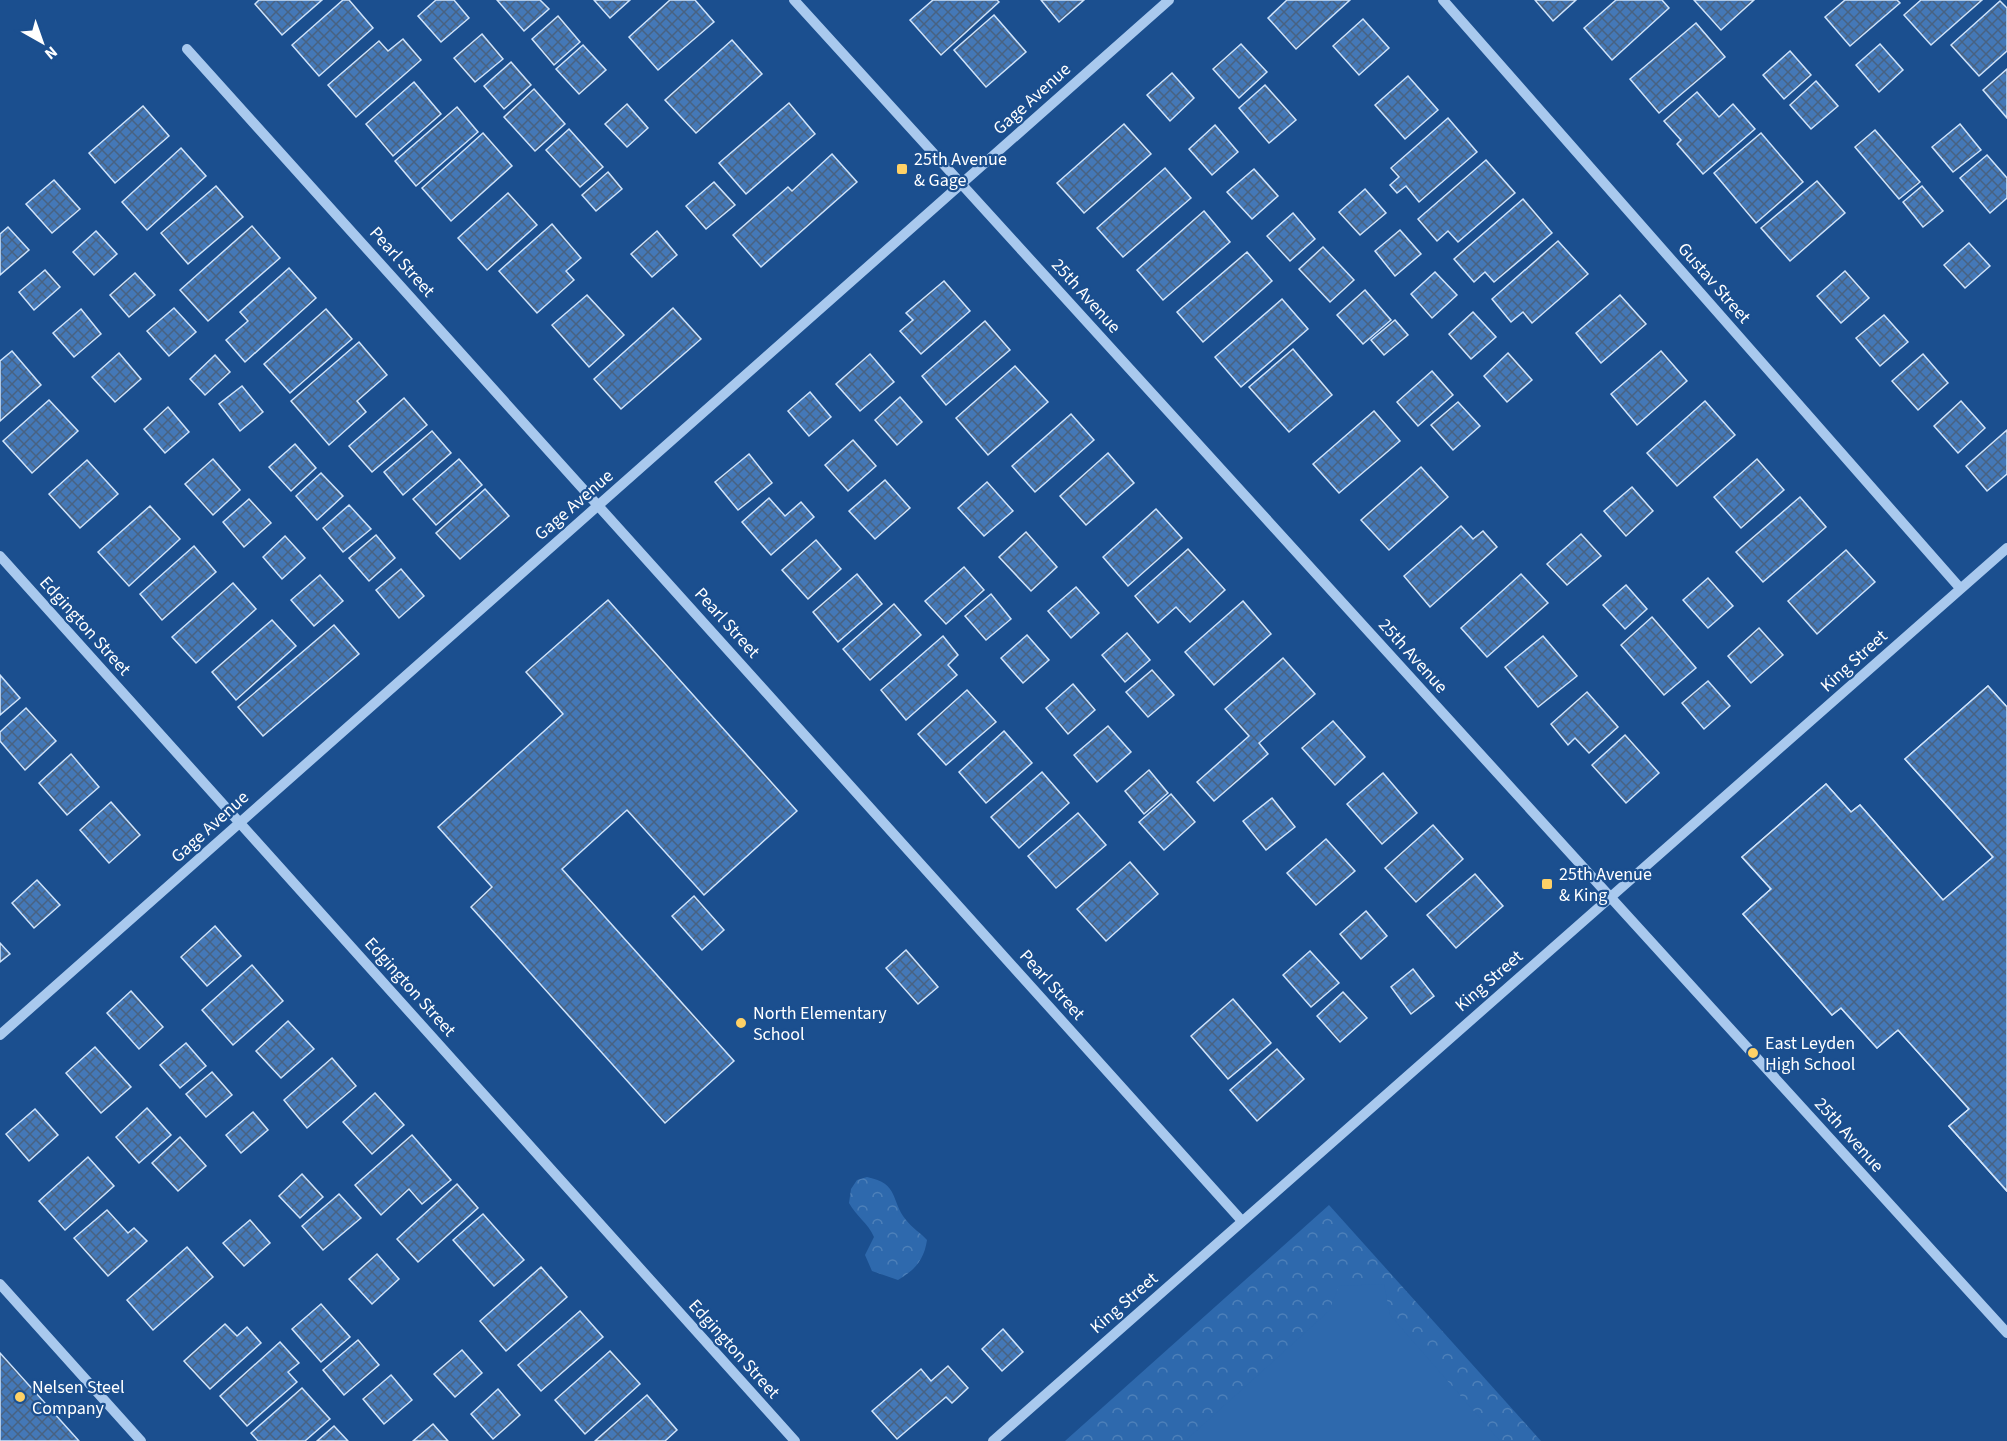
<svg xmlns="http://www.w3.org/2000/svg" width="2007" height="1441" viewBox="0 0 2007 1441" font-family="'Source Sans 3',sans-serif">
<style>
.park{fill:url(#park-crowns)}
.pitch{fill:#2e69ad}
.building{fill:url(#building-cross-hatch);stroke:#cfe3fa;stroke-width:1.5}
.lines{fill:none;stroke-linecap:round;stroke-linejoin:round}
.minor{stroke:#a9c9ee;stroke-width:10}
.poi-dot{fill:#ffd166;stroke:#1b4f8f;stroke-width:2}
.labels{text-anchor:middle;dominant-baseline:central;stroke-width:4.5;stroke-linejoin:round;paint-order:stroke}
.street-label{font-size:18px;fill:#fff;stroke:#1b4f8f}
.poi-label{font-size:18px;fill:#fff;stroke:#1b4f8f;text-anchor:start}
</style>
<defs>
<pattern id="park-crowns" width="20" height="18" patternUnits="userSpaceOnUse" patternTransform="scale(1.5)"><rect width="20" height="18" fill="#2e69ad"/><path d="M2 6a3 3 0 1 1 6 0M12 15a3 3 0 1 1 6 0" fill="none" stroke="#4d80b9"/></pattern>
<pattern id="building-cross-hatch" width="8" height="8" patternUnits="userSpaceOnUse" patternTransform="scale(1.5)"><rect width="8" height="8" fill="#4478b7"/><path d="M0 0l8 8M0 8l8-8" fill="none" stroke="#486282"/></pattern>
</defs>
<rect width="100%" height="100%" fill="#1b4f8f"/>
<g class="park">
<path d="M867 1177C900 1184 890 1200 906 1220 912 1228 921 1233 927 1240 924 1260 915 1270 898 1280L872 1271 865 1255 874 1237C868 1223 856 1216 849 1203L851 1189 857 1180Z"/>
<polygon points="1329,1205 1541,1441 1065,1441"/>
</g>
<polygon class="pitch" points="1384,1284 1390,1315 1500,1441 1185,1441 1329,1311 1339,1286"/>
<g class="building">
<polygon points="259,0 322,0 282,35 255,4"/>
<polygon points="343,0 349,0 373,28 319,76 292,45"/>
<polygon points="436,0 454,0 469,18 441,42 418,16"/>
<polygon points="497,0 540,0 549,9 524,31"/>
<polygon points="594,0 630,0 610,18"/>
<polygon points="670,0 695,0 714,22 658,70 629,37"/>
<polygon points="933,0 997,0 999,2 941,55 910,20"/>
<polygon points="1041,0 1084,0 1059,22"/>
<polygon points="1287,0 1350,0 1296,49 1268,18"/>
<polygon points="1535,0 1576,0 1553,21"/>
<polygon points="1616,0 1662,0 1669,8 1612,60 1584,28"/>
<polygon points="1694,0 1754,0 1721,30"/>
<polygon points="1845,0 1897,0 1900,3 1850,46 1825,17"/>
<polygon points="1921,0 1982,0 1931,45 1904,15"/>
<polygon points="2000,1 2007,8 2007,51 1979,76 1951,45"/>
<polygon points="994,15 1026,52 986,87 954,50"/>
<polygon points="558,16 580,42 554,65 532,39"/>
<polygon points="1363,19 1389,48 1359,75 1333,46"/>
<polygon points="1696,23 1725,57 1659,113 1630,79"/>
<polygon points="482,34 503,59 475,82 454,58"/>
<polygon points="403,39 421,60 356,117 328,85 379,41 388,51"/>
<polygon points="732,40 762,74 696,133 665,100"/>
<polygon points="1241,44 1267,72 1239,98 1213,69"/>
<polygon points="1880,44 1903,70 1879,92 1856,65"/>
<polygon points="583,45 606,70 579,94 556,69"/>
<polygon points="1790,51 1811,75 1784,99 1763,75"/>
<polygon points="511,62 531,85 504,109 484,86"/>
<polygon points="2007,69 2007,118 1983,90"/>
<polygon points="1172,73 1194,98 1170,121 1147,95"/>
<polygon points="1408,76 1438,110 1405,139 1375,105"/>
<polygon points="1816,81 1838,106 1811,129 1790,105"/>
<polygon points="414,82 441,114 393,156 366,124"/>
<polygon points="1265,85 1296,120 1269,143 1239,108"/>
<polygon points="534,89 565,124 535,151 504,117"/>
<polygon points="1697,92 1719,117 1733,104 1755,129 1703,174 1677,144 1681,140 1664,121"/>
<polygon points="789,103 815,134 746,194 719,163"/>
<polygon points="627,104 648,128 627,147 605,124"/>
<polygon points="143,106 169,136 115,183 89,153"/>
<polygon points="457,107 478,132 416,186 395,161"/>
<polygon points="1448,118 1477,152 1419,202 1406,186 1397,193 1390,185 1399,177 1391,168"/>
<polygon points="1124,124 1151,154 1084,213 1057,183"/>
<polygon points="1960,124 1981,150 1953,172 1932,147"/>
<polygon points="1215,125 1238,152 1212,175 1189,149"/>
<polygon points="569,129 603,167 580,187 546,150"/>
<polygon points="1875,130 1920,182 1899,199 1855,147"/>
<polygon points="483,133 512,166 451,221 422,188"/>
<polygon points="1761,133 1803,182 1756,223 1714,173"/>
<polygon points="181,148 206,176 147,230 122,202"/>
<polygon points="832,154 857,182 761,267 733,235 788,187 792,191"/>
<polygon points="1987,155 2007,178 2007,198 1990,213 1960,178"/>
<polygon points="1486,160 1515,193 1458,242 1448,231 1437,241 1418,219"/>
<polygon points="1165,168 1191,198 1123,257 1097,228"/>
<polygon points="1254,169 1278,196 1252,219 1227,192"/>
<polygon points="608,172 622,189 596,211 582,195"/>
<polygon points="54,180 80,209 52,233 26,204"/>
<polygon points="1817,181 1845,213 1790,261 1761,228"/>
<polygon points="714,182 735,205 706,229 686,206"/>
<polygon points="216,186 243,217 188,264 161,233"/>
<polygon points="1922,186 1943,211 1923,227 1903,202"/>
<polygon points="1365,189 1386,213 1360,235 1339,212"/>
<polygon points="508,193 537,225 487,270 458,238"/>
<polygon points="1523,199 1552,233 1494,282 1485,272 1474,282 1454,259"/>
<polygon points="1204,211 1230,242 1163,300 1137,270"/>
<polygon points="1293,213 1315,239 1290,261 1267,236"/>
<polygon points="552,224 581,258 566,271 574,280 537,313 499,271"/>
<polygon points="252,226 280,258 208,321 180,290"/>
<polygon points="8,227 29,250 0,275 0,234"/>
<polygon points="1400,230 1421,254 1395,276 1375,251"/>
<polygon points="96,231 117,254 94,275 73,252"/>
<polygon points="657,231 677,255 652,277 631,254"/>
<polygon points="1558,241 1588,274 1532,323 1523,312 1511,322 1492,299"/>
<polygon points="1969,243 1990,266 1965,288 1944,265"/>
<polygon points="1323,247 1354,280 1330,302 1299,269"/>
<polygon points="1247,252 1272,281 1203,342 1177,312"/>
<polygon points="289,268 316,298 245,362 226,340 248,321 240,312"/>
<polygon points="45,270 60,287 34,310 19,292"/>
<polygon points="1845,271 1869,298 1841,323 1817,296"/>
<polygon points="1435,272 1457,295 1432,318 1411,294"/>
<polygon points="135,273 155,295 129,317 110,295"/>
<polygon points="944,281 970,311 921,354 900,331 913,320 906,313"/>
<polygon points="1365,290 1391,320 1363,344 1337,315"/>
<polygon points="587,295 624,335 589,367 552,325"/>
<polygon points="1620,295 1646,324 1601,363 1576,333"/>
<polygon points="1282,299 1308,329 1241,387 1215,357"/>
<polygon points="174,308 196,332 169,356 147,331"/>
<polygon points="673,308 701,339 621,409 594,379"/>
<polygon points="81,309 101,334 74,357 53,333"/>
<polygon points="326,309 352,339 290,393 264,364"/>
<polygon points="1473,312 1496,337 1471,359 1449,334"/>
<polygon points="1884,315 1908,342 1880,366 1856,338"/>
<polygon points="1395,320 1408,335 1384,355 1371,340"/>
<polygon points="985,321 1010,350 946,405 922,376"/>
<polygon points="359,342 387,375 357,401 366,412 329,445 291,401"/>
<polygon points="1293,349 1332,395 1289,432 1249,387"/>
<polygon points="12,351 41,385 0,421 0,361"/>
<polygon points="1661,351 1687,381 1637,425 1611,394"/>
<polygon points="119,353 141,379 115,402 92,377"/>
<polygon points="1508,353 1532,380 1507,402 1484,376"/>
<polygon points="870,354 894,382 860,411 836,384"/>
<polygon points="1923,354 1948,383 1918,410 1892,381"/>
<polygon points="215,355 230,372 205,395 190,379"/>
<polygon points="1015,366 1048,402 988,455 956,418"/>
<polygon points="1432,371 1453,395 1418,426 1397,402"/>
<polygon points="242,386 263,412 240,431 219,404"/>
<polygon points="810,392 831,417 809,436 788,411"/>
<polygon points="900,397 922,422 897,445 875,420"/>
<polygon points="404,398 427,425 372,472 349,446"/>
<polygon points="49,400 78,431 32,473 3,441"/>
<polygon points="1705,401 1735,435 1677,486 1647,453"/>
<polygon points="1961,401 1985,428 1958,453 1934,426"/>
<polygon points="1458,402 1480,426 1453,450 1431,425"/>
<polygon points="168,407 189,432 165,453 144,429"/>
<polygon points="1374,411 1400,441 1339,493 1313,464"/>
<polygon points="1071,414 1094,440 1035,492 1012,466"/>
<polygon points="2007,430 2007,474 1987,491 1966,466"/>
<polygon points="432,431 451,453 403,495 384,472"/>
<polygon points="853,440 876,466 848,491 825,465"/>
<polygon points="295,444 316,468 291,491 269,467"/>
<polygon points="1108,453 1134,483 1086,525 1060,496"/>
<polygon points="749,454 772,483 738,510 715,482"/>
<polygon points="213,459 240,490 213,515 185,484"/>
<polygon points="459,459 482,485 436,525 413,499"/>
<polygon points="1757,459 1784,490 1741,528 1714,497"/>
<polygon points="87,460 118,494 80,528 49,494"/>
<polygon points="1421,467 1448,497 1389,550 1361,520"/>
<polygon points="321,473 343,496 317,520 296,496"/>
<polygon points="885,480 910,508 875,539 849,511"/>
<polygon points="987,482 1013,511 984,536 958,508"/>
<polygon points="1632,487 1653,511 1626,536 1604,511"/>
<polygon points="485,489 509,516 460,559 436,533"/>
<polygon points="1800,497 1826,527 1763,582 1736,552"/>
<polygon points="769,498 785,516 801,502 814,517 771,555 742,522"/>
<polygon points="249,499 271,523 244,547 223,522"/>
<polygon points="349,505 371,529 343,552 323,528"/>
<polygon points="150,506 180,539 129,586 98,552"/>
<polygon points="1156,509 1182,538 1128,586 1103,557"/>
<polygon points="1461,526 1473,539 1483,531 1497,547 1430,607 1404,576"/>
<polygon points="1026,532 1057,567 1031,591 999,557"/>
<polygon points="1581,534 1601,556 1567,585 1547,564"/>
<polygon points="376,535 395,558 369,581 349,558"/>
<polygon points="285,536 305,558 282,579 263,557"/>
<polygon points="816,540 841,569 808,599 782,570"/>
<polygon points="194,546 216,572 162,620 140,594"/>
<polygon points="1188,549 1225,590 1190,622 1176,607 1158,623 1135,596"/>
<polygon points="1846,550 1875,582 1817,634 1788,601"/>
<polygon points="964,567 984,590 946,624 925,601"/>
<polygon points="401,569 424,596 399,618 376,590"/>
<polygon points="857,574 882,604 838,642 813,612"/>
<polygon points="1521,574 1548,603 1487,657 1461,628"/>
<polygon points="320,575 343,601 314,626 291,600"/>
<polygon points="1708,578 1733,606 1708,628 1683,600"/>
<polygon points="233,583 256,609 196,663 172,637"/>
<polygon points="1626,585 1647,609 1625,629 1603,605"/>
<polygon points="1076,587 1099,613 1071,638 1048,611"/>
<polygon points="991,594 1011,619 986,640 965,616"/>
<polygon points="608,600 797,811 704,895 627,810 562,869 734,1061 665,1123 471,907 492,887 438,827 563,714 526,672"/>
<polygon points="1243,601 1271,634 1214,685 1185,652"/>
<polygon points="894,604 921,635 870,680 843,649"/>
<polygon points="1652,617 1696,668 1664,695 1621,645"/>
<polygon points="272,620 296,646 236,700 212,672"/>
<polygon points="334,625 359,654 263,736 238,707"/>
<polygon points="1759,628 1783,655 1751,683 1728,656"/>
<polygon points="1127,633 1150,660 1125,682 1102,655"/>
<polygon points="1027,635 1049,660 1023,683 1001,658"/>
<polygon points="943,636 958,655 948,665 957,675 906,720 881,690"/>
<polygon points="1543,636 1577,676 1538,707 1505,667"/>
<polygon points="1283,658 1315,694 1259,743 1268,754 1214,801 1197,782 1249,736 1225,709"/>
<polygon points="1152,670 1174,695 1148,717 1126,692"/>
<polygon points="0,675 20,698 0,715"/>
<polygon points="1708,681 1730,706 1704,729 1682,703"/>
<polygon points="1073,684 1095,710 1068,734 1046,708"/>
<polygon points="1988,686 2007,707 2007,950 1969,983 2007,1024 2007,1191 1949,1126 1969,1109 1898,1030 1877,1048 1841,1008 1832,1015 1743,914 1771,889 1742,857 1826,784 1851,812 1860,805 1943,900 1993,857 1905,759"/>
<polygon points="1988,686 2007,707 2007,1191 1949,1126 1969,1109 1898,1030 1877,1048 1841,1008 1832,1015 1743,914 1771,889 1742,857 1826,784 1851,812 1860,805 1943,900 1993,857 1905,759"/>
<polygon points="967,690 996,722 946,765 918,734"/>
<polygon points="1587,692 1618,727 1589,753 1575,738 1568,745 1551,724"/>
<polygon points="26,708 56,741 25,770 0,741 0,732"/>
<polygon points="1333,721 1365,757 1335,785 1302,748"/>
<polygon points="1108,726 1131,752 1097,782 1074,755"/>
<polygon points="1004,731 1032,763 986,803 959,772"/>
<polygon points="1625,735 1659,773 1626,803 1592,765"/>
<polygon points="71,754 99,787 67,815 39,783"/>
<polygon points="1149,770 1168,793 1144,814 1125,791"/>
<polygon points="1042,772 1069,803 1019,848 991,817"/>
<polygon points="1383,773 1417,813 1382,844 1347,804"/>
<polygon points="1171,794 1195,822 1164,850 1139,822"/>
<polygon points="1272,798 1295,827 1266,850 1243,821"/>
<polygon points="111,802 140,835 109,863 80,830"/>
<polygon points="1078,813 1106,845 1056,888 1028,856"/>
<polygon points="1433,825 1463,859 1416,902 1385,868"/>
<polygon points="1326,839 1355,871 1316,905 1287,873"/>
<polygon points="1130,862 1158,894 1106,941 1077,909"/>
<polygon points="1475,874 1503,906 1456,948 1427,915"/>
<polygon points="37,880 60,905 34,928 12,903"/>
<polygon points="694,896 724,930 702,950 672,916"/>
<polygon points="1366,911 1387,936 1361,959 1340,934"/>
<polygon points="215,926 241,956 207,986 181,957"/>
<polygon points="0,943 10,954 0,962"/>
<polygon points="906,950 938,987 918,1004 886,968"/>
<polygon points="1310,951 1339,983 1311,1007 1283,975"/>
<polygon points="252,965 283,1001 233,1045 202,1010"/>
<polygon points="1413,969 1434,996 1411,1014 1391,987"/>
<polygon points="131,991 163,1027 139,1049 107,1013"/>
<polygon points="1343,992 1367,1018 1340,1042 1317,1016"/>
<polygon points="1233,999 1271,1043 1228,1079 1191,1036"/>
<polygon points="288,1021 314,1049 281,1078 256,1051"/>
<polygon points="186,1043 206,1066 180,1088 160,1065"/>
<polygon points="95,1047 131,1087 101,1113 66,1073"/>
<polygon points="1277,1049 1304,1079 1257,1121 1230,1090"/>
<polygon points="332,1058 356,1086 307,1128 284,1100"/>
<polygon points="212,1072 232,1095 206,1117 186,1094"/>
<polygon points="375,1093 404,1125 372,1154 343,1122"/>
<polygon points="147,1108 171,1135 139,1163 116,1137"/>
<polygon points="35,1109 58,1135 29,1161 6,1134"/>
<polygon points="253,1112 268,1130 241,1153 226,1135"/>
<polygon points="412,1135 451,1180 422,1204 409,1189 381,1215 355,1185"/>
<polygon points="180,1137 206,1166 178,1191 152,1163"/>
<polygon points="88,1157 114,1186 65,1230 39,1201"/>
<polygon points="302,1174 323,1197 300,1218 279,1196"/>
<polygon points="457,1184 478,1208 418,1262 397,1239"/>
<polygon points="339,1194 361,1218 323,1250 302,1226"/>
<polygon points="107,1210 128,1233 134,1228 147,1241 108,1276 74,1238"/>
<polygon points="483,1214 524,1260 494,1286 453,1240"/>
<polygon points="250,1220 270,1243 244,1266 223,1243"/>
<polygon points="187,1247 213,1277 153,1330 127,1300"/>
<polygon points="377,1254 399,1279 372,1304 349,1279"/>
<polygon points="541,1267 567,1297 506,1351 480,1321"/>
<polygon points="321,1304 350,1337 321,1362 292,1329"/>
<polygon points="580,1311 603,1337 541,1391 518,1365"/>
<polygon points="225,1324 237,1336 247,1327 261,1343 210,1389 184,1361"/>
<polygon points="1003,1329 1023,1352 1002,1371 982,1349"/>
<polygon points="358,1340 379,1365 344,1395 323,1370"/>
<polygon points="280,1342 299,1363 288,1372 297,1382 247,1426 220,1396"/>
<polygon points="462,1350 482,1373 455,1397 434,1374"/>
<polygon points="610,1351 640,1384 585,1434 555,1400"/>
<polygon points="0,1353 79,1441 0,1441"/>
<polygon points="948,1366 968,1388 952,1403 946,1397 897,1439 872,1411 921,1369 931,1381"/>
<polygon points="391,1375 412,1400 384,1424 363,1399"/>
<polygon points="302,1388 330,1419 305,1441 258,1441 251,1433"/>
<polygon points="498,1389 520,1415 493,1439 471,1414"/>
<polygon points="647,1395 677,1430 665,1441 595,1441"/>
<polygon points="433,1424 448,1441 413,1441"/>
<polygon points="334,1426 348,1441 317,1441"/>
</g>
<g class="lines">
<g class="minor">
<polyline points="794,0 2007,1333"/>
<polyline points="1443,0 1960,588"/>
<polyline points="187,49 1242,1221"/>
<polyline points="0,556 795,1441"/>
<polyline points="0,1035 1169,0"/>
<polyline points="0,1284 141,1441"/>
<polyline points="993,1441 2007,548"/>
</g>
</g>
<g class="poi-dot">
<rect x="896" y="163" width="12" height="12" rx="3"/>
<rect x="1541" y="878" width="12" height="12" rx="3"/>
<circle cx="741" cy="1023" r="6"/>
<circle cx="1753" cy="1053" r="6"/>
<circle cx="20" cy="1397" r="6"/>
</g>
<g class="labels">
<g class="street-label">
<text transform="translate(1032 99) rotate(-42)">Gage Avenue</text>
<text transform="translate(402 262) rotate(48)">Pearl Street</text>
<text transform="translate(1714 283) rotate(49)">Gustav Street</text>
<text transform="translate(1086 296) rotate(48)">25th Avenue</text>
<text transform="translate(574 505) rotate(-41)">Gage Avenue</text>
<text transform="translate(727 623) rotate(48)">Pearl Street</text>
<text transform="translate(85 626) rotate(48)">Edgington Street</text>
<text transform="translate(1413 656) rotate(48)">25th Avenue</text>
<text transform="translate(1854 661) rotate(-42)">King Street</text>
<text transform="translate(210 827) rotate(-42)">Gage Avenue</text>
<text transform="translate(1489 981) rotate(-41)">King Street</text>
<text transform="translate(1052 985) rotate(48)">Pearl Street</text>
<text transform="translate(410 987) rotate(48)">Edgington Street</text>
<text transform="translate(1849 1135) rotate(48)">25th Avenue</text>
<text transform="translate(1124 1303) rotate(-41)">King Street</text>
<text transform="translate(734 1349) rotate(48)">Edgington Street</text>
</g>
<g class="poi-label">
<text x="914" y="159">25th Avenue<tspan x="914" dy="21">&amp; Gage</tspan></text>
<text x="1559" y="874">25th Avenue<tspan x="1559" dy="21">&amp; King</tspan></text>
<text x="753" y="1013">North Elementary<tspan x="753" dy="21">School</tspan></text>
<text x="1765" y="1043">East Leyden<tspan x="1765" dy="21">High School</tspan></text>
<text x="32" y="1387">Nelsen Steel<tspan x="32" dy="21">Company</tspan></text>
</g>
</g>
<g transform="translate(42 42) rotate(140)" stroke="#1b4f8f" stroke-width="4.5" paint-order="stroke">
<path d="M0-4.5L10 22L0 15L-10 22Z" fill="#ffffff"/>
<text y="-9" font-size="16" font-weight="bold" text-anchor="middle" fill="#ffffff">N</text>
</g>
</svg>
